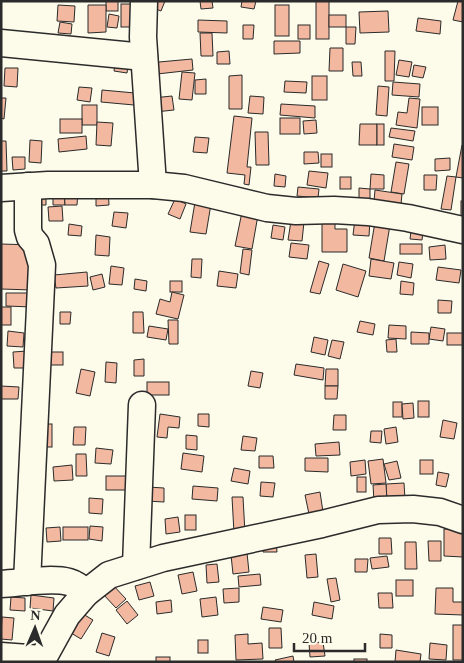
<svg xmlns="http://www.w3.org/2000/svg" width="464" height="663" viewBox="0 0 464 663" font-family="Georgia,serif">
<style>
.building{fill:#f2b8a0;stroke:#2b2b2b}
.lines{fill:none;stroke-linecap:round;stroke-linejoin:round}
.minor-casing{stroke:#2b2b2b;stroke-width:29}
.minor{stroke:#fdfbea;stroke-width:26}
</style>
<rect width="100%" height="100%" fill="#fdfbea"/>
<g class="building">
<rect x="106" y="1" width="12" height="10"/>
<polygon points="153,1 165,1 161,11 151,7"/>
<polygon points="200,1 212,1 213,8 201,9"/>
<polygon points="242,1 256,1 254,9 241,7"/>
<rect x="316" y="1" width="13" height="38"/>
<polygon points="458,1 463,1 463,22 453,20"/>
<rect x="121" y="4" width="12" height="23"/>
<polygon points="58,5 75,6 74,22 57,21"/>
<polygon points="88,5 106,5 106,32 88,33"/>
<rect x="275" y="5" width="14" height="31"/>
<polygon points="388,11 389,32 360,33 359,12"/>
<polygon points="109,14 119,16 117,28 107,27"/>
<rect x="329" y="15" width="17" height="12"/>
<polygon points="418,18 441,21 440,34 416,31"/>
<polygon points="198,20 227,21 227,33 198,32"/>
<polygon points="60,22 72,24 71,34 58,33"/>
<polygon points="243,25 254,25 253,39 243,39"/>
<rect x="298" y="25" width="12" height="14"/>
<polygon points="346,27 356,27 355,44 346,44"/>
<polygon points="200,33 212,33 213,56 201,56"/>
<polygon points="274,41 300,41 300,53 274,54"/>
<polygon points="330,48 343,48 343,71 329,71"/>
<polygon points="229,51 230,64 217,64 217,52"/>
<polygon points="385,51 395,51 394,81 385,81"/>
<polygon points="116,57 129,59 127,73 114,71"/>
<polygon points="192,59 193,70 157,74 148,63"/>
<polygon points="399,60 412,62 409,77 396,75"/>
<polygon points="352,62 361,62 362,76 353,76"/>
<polygon points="414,65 426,67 423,78 412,76"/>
<polygon points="5,68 18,68 17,87 4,86"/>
<polygon points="182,72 195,73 192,100 179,99"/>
<polygon points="242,75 242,109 229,109 229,76"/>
<rect x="312" y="76" width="15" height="24"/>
<polygon points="206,79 206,94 195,94 195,80"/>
<polygon points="285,81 307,82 306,93 284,92"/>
<polygon points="393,82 420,84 419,97 392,95"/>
<polygon points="378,86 389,87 387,116 376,115"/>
<polygon points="79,87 92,88 90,102 77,100"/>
<polygon points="102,90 135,93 134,105 101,102"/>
<polygon points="172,96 174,110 155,112 153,98"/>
<polygon points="250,96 264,97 263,114 248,113"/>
<polygon points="1,98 6,98 4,119 1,118"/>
<polygon points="409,98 420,99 417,128 396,125 398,112 407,113"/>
<polygon points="281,104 315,106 315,118 280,115"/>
<rect x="82" y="105" width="15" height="20"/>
<rect x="422" y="107" width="16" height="18"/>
<polygon points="234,116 252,118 247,167 251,167 249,185 244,184 245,175 227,173"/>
<rect x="280" y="118" width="20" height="16"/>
<rect x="60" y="119" width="22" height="14"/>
<polygon points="316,120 317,133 304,134 303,121"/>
<polygon points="97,122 113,123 111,146 96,145"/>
<polygon points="360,124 377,124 377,145 359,145"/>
<rect x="377" y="124" width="7" height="21"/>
<polygon points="391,128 415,131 413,141 389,137"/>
<polygon points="255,132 268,132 269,165 256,165"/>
<polygon points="86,136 87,149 59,152 58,139"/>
<polygon points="195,137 209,138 207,153 193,152"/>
<polygon points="30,140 42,141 41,163 29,162"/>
<polygon points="1,141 6,141 7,171 1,171"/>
<polygon points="394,144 414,147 412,160 392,157"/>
<polygon points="462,145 463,145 463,178 456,177"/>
<polygon points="304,152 318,152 319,163 304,164"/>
<rect x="321" y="154" width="11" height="13"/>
<polygon points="12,157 25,157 25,169 13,170"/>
<polygon points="450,158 450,170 435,171 435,159"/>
<polygon points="396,162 409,164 404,194 391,192"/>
<polygon points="309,171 328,173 326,188 307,185"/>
<polygon points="275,174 286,176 285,187 274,186"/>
<polygon points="371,174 384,175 384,189 370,189"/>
<polygon points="424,175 437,175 436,190 424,190"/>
<polygon points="447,176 456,177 451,210 441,209"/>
<rect x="340" y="177" width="11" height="12"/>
<polygon points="298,187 319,189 318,198 297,196"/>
<polygon points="96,188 108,188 109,205 96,206"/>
<polygon points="359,188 370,189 370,202 359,202"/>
<polygon points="53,189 64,189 65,205 53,205"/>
<polygon points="64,189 78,190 77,205 65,205"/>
<polygon points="46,190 46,205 33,205"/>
<polygon points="375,190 402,194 401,204 374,201"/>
<polygon points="196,196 212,198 206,234 190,232"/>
<polygon points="175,199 186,204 180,219 168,214"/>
<rect x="461" y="201" width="2" height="15"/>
<polygon points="62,206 63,221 49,221 48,207"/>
<polygon points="114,212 128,213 126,228 112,226"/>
<polygon points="242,212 258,215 252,249 235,246"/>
<polygon points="322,219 335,219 335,229 347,229 347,252 322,252"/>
<polygon points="355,219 370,220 369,236 353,235"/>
<polygon points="291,221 304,222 302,241 288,240"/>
<polygon points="375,222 390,225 384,261 369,258"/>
<polygon points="412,223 424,224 422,240 410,239"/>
<polygon points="69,224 82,226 81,236 68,235"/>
<polygon points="273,225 285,227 283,240 271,238"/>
<polygon points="96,235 110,237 109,256 95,255"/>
<polygon points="291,243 309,245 307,259 289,257"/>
<polygon points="1,244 34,245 32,290 1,289"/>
<rect x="400" y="244" width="22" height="10"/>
<polygon points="445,245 446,259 430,260 429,247"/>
<polygon points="243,249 252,250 249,275 240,273"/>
<polygon points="192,259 202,259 201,278 191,277"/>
<polygon points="371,259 394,263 391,279 369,276"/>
<polygon points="319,261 329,264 320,294 310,292"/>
<polygon points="399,262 413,264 411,278 397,275"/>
<polygon points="343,264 366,271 358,297 336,290"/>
<polygon points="111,266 124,268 122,285 109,284"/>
<polygon points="438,267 461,270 459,283 436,280"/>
<polygon points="219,271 238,274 236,288 217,286"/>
<polygon points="87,272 88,286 56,288 54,275"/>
<polygon points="102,274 105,287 93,290 90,277"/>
<polygon points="135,279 147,281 146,291 134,289"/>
<rect x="170" y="281" width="12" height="11"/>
<polygon points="401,281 414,283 413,295 400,294"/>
<polygon points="172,292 184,295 178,319 156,314 160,299 170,302"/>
<polygon points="6,293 33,293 32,307 6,306"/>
<polygon points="438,300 452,301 451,313 438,313"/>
<rect x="1" y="307" width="10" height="18"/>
<polygon points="60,312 71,312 70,324 60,324"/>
<polygon points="133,312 143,312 144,333 133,333"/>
<polygon points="168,320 178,320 178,344 169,344"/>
<polygon points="360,321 375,324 373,335 357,332"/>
<polygon points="389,325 406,326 406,339 388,338"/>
<polygon points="149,326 168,329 166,340 147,337"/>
<polygon points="431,327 445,329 443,341 429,339"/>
<polygon points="8,331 24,333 23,347 7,346"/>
<polygon points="411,332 429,333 429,344 411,344"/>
<rect x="447" y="333" width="16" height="12"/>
<polygon points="314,337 328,340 325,355 311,352"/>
<polygon points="396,339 397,352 387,352 386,340"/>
<polygon points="332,340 344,342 340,359 328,356"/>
<polygon points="27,351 27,368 14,368 13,352"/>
<rect x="45" y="352" width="18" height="13"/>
<polygon points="144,359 144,376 134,376 134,360"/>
<polygon points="106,362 117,363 116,383 105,382"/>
<polygon points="296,364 324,368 323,380 294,375"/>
<polygon points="81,369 95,372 90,396 76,393"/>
<polygon points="326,369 338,369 338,386 325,386"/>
<polygon points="251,371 263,373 260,388 248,386"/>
<rect x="147" y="382" width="22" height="13"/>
<polygon points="1,386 19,387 18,399 1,399"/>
<polygon points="325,386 338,386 337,399 325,399"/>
<rect x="418" y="401" width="11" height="16"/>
<rect x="393" y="402" width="9" height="15"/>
<polygon points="413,403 414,418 403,419 402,404"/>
<polygon points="160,414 180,417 179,428 168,427 167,438 157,437"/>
<polygon points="198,414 209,414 209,427 198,426"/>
<polygon points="334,415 346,415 346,430 333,430"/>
<polygon points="443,420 457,423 454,439 440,437"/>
<rect x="39" y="424" width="13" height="23"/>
<polygon points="74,427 86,427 85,445 73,445"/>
<polygon points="396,427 398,442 386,444 384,429"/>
<polygon points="371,431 382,431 381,443 370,442"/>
<polygon points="186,435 197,436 197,450 186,449"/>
<polygon points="243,436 257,438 255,451 241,450"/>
<polygon points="339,442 340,455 316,456 315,444"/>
<polygon points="96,448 113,450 111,464 95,463"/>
<polygon points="183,453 204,456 202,472 181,469"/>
<polygon points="76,454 86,454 87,476 76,476"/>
<polygon points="259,456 273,456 274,468 259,468"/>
<polygon points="305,458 328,458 328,472 305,471"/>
<polygon points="383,459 386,483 371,484 368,461"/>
<polygon points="365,460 366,474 351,476 350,462"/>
<rect x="420" y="460" width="13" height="14"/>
<polygon points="397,461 401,478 389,480 384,464"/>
<polygon points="72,465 73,480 54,481 53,467"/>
<polygon points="234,468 250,471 248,484 231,481"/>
<polygon points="438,472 449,474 446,487 436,485"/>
<rect x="106" y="476" width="24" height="14"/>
<rect x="357" y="477" width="9" height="15"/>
<polygon points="261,482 275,483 273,497 260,496"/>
<polygon points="404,483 405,499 387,501 386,484"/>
<polygon points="386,484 387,501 374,501 373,485"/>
<polygon points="193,486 218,488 217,501 192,499"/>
<polygon points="148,487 164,488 164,502 147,501"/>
<polygon points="320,492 323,512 309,514 305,495"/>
<polygon points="232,497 243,497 245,533 234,533"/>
<polygon points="89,498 103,499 102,514 89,513"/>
<rect x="185" y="515" width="11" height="15"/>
<polygon points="178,517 180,532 166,534 165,519"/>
<polygon points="90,526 103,527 102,541 89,539"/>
<polygon points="60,527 61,541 47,542 46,528"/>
<rect x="63" y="527" width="25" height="13"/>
<polygon points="444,529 463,529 463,557 444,556"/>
<polygon points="379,538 391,538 392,554 379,554"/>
<polygon points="263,540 276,540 277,552 263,552"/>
<polygon points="428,541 441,541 441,561 429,561"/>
<polygon points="405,542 416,542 417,569 405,569"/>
<polygon points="247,553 249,572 233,574 231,555"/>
<polygon points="316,554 318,577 307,578 305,555"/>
<polygon points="387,556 389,567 372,569 370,558"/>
<polygon points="355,559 368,559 367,572 355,572"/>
<polygon points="217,564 219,582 207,583 206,565"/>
<polygon points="193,572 197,591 182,594 178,575"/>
<polygon points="260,574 261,585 239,587 238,576"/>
<polygon points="336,578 340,600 331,602 327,579"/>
<rect x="396" y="580" width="17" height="16"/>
<polygon points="150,582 154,596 139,600 135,586"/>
<polygon points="112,584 126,599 116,608 103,594"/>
<polygon points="239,588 239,602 224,603 223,589"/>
<polygon points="436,588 453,588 453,602 463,602 463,615 435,614"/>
<polygon points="378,593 392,593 393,608 379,608"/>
<polygon points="31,595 54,598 53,611 30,608"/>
<polygon points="11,597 25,598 25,611 10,610"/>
<polygon points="216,597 218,615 202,617 200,599"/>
<polygon points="171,600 172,612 157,614 156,602"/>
<polygon points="127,601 138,615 127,624 116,610"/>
<polygon points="314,602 334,606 332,619 312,615"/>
<polygon points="263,607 283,610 281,622 261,619"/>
<polygon points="78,611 93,620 81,639 66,630"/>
<polygon points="2,617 14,618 12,640 1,639"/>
<rect x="453" y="625" width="10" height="35"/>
<polygon points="269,628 281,628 282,648 269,648"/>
<polygon points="102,633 115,637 109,656 96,652"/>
<polygon points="248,634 248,644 262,643 263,659 236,660 235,635"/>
<polygon points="380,634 392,635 392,648 380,648"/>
<rect x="198" y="640" width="10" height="13"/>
<polygon points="323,642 325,656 310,657 309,643"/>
<polygon points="430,643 447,645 446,660 429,659"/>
<polygon points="396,650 421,654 420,662 395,662"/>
<polygon points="293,656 294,662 276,662 275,660"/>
<rect x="156" y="657" width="14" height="5"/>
<rect x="354" y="659" width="13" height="3"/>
</g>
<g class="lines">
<g class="minor-casing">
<g id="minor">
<polyline points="144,1 143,37 153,185"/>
<polyline points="1,43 144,57"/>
<polyline points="1,188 48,185 153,185 184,188 267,208 296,211 334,210 368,212 408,218 463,230"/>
<polyline points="136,566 142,405"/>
<polyline points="27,582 42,265 36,244 30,237 28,230 28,186"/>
<path d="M1 584C21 583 51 577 69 582 76 584 81 588 86 593"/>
<polyline points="1,656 42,659"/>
<polyline points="41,662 67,615 86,593 109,575 163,558 322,524 378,510 413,509 440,512 463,520"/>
</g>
</g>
<use href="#minor" class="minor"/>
</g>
<rect width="464" height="663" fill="none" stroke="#2b2b2b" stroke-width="5"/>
<g transform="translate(35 628) rotate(2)" stroke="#fdfbea" stroke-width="4" paint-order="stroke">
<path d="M0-4L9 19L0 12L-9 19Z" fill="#2b2b2b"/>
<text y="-8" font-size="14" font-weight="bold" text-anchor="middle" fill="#2b2b2b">N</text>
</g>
<path d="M294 643v8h71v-8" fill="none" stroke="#2b2b2b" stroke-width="2.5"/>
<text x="302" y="643" font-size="15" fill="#2b2b2b" stroke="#fdfbea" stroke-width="4" paint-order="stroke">20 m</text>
</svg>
